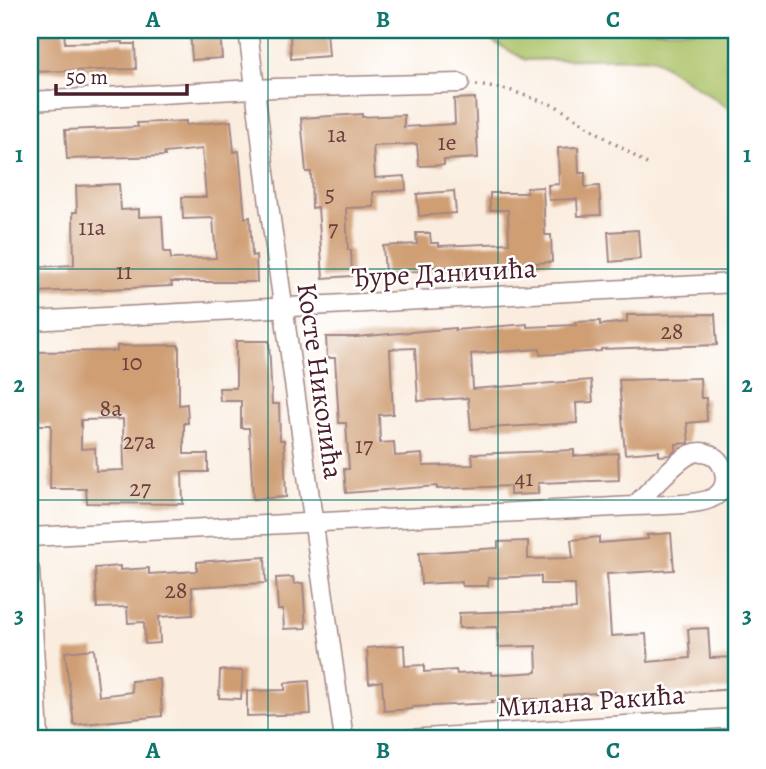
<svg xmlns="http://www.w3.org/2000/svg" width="766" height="769" viewBox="0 0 766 769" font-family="Alegreya,serif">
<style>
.green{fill:#acc267;stroke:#7b7049;stroke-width:2}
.building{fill:#cf9e73;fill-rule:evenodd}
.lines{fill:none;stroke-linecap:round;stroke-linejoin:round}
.minor-casing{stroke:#a28685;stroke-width:21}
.path{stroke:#a28685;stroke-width:3.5;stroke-dasharray:2 5;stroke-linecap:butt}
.minor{stroke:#fff;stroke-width:18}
.grid{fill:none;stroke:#0f766e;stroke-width:2;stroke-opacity:0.55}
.labels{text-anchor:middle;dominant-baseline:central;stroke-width:5;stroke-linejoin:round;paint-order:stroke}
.number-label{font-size:24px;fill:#6b3f3d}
.street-label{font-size:28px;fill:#4a1f2b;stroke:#fff}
.neatline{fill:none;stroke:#0f766e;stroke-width:2.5}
.grid-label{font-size:23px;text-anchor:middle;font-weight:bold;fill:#0f766e}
</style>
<rect width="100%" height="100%" fill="#fff"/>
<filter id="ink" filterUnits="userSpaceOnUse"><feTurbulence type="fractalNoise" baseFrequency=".0143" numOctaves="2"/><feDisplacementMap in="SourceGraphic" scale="14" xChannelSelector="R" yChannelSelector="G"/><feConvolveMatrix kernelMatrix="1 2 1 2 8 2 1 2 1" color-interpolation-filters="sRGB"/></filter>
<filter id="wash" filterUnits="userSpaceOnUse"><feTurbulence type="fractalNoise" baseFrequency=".00686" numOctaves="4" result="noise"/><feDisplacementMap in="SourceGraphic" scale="28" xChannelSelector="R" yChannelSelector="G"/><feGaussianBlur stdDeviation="1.57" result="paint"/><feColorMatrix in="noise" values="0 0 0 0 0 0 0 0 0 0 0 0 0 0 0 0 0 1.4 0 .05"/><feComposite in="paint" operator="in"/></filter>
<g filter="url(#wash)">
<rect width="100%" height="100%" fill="#faeddf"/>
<polygon class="green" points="473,30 736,30 736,113 653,58 526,60"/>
<g id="blocks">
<g class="building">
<polygon points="30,30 64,30 65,43 123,42 123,44 135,44 136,69 30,72"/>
<polygon points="190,30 220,30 222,58 192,60"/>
<polygon points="327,31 329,56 291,59 290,34"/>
<polygon points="475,98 478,158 444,160 444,165 419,166 417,144 373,146 375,178 405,176 406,190 373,192 374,207 346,208 348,250 351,250 352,276 323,278 318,207 312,208 311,172 306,172 301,118 362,114 362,117 404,115 404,127 455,124 454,99"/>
<polygon points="186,121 186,125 231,121 234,152 239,151 245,218 250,217 252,256 256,255 257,282 171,282 172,286 38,292 37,267 74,265 73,212 77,212 76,186 119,184 121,210 139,209 139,217 162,216 164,252 170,252 171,259 216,258 213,218 183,219 182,197 206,197 202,149 164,153 165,156 67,159 65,130 138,127 137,123"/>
<polygon points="578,147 579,173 585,173 585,187 599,186 601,215 578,216 577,199 549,200 548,185 559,184 558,148"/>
<polygon points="543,187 545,235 551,235 552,262 481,266 481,271 456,272 456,269 385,273 383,246 417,244 416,233 430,233 431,243 439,243 439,246 509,243 508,210 490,210 490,193 527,193 527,188"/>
<polygon points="454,191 456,213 419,216 417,194"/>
<polygon points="638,230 640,259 610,262 608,232"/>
<polygon points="715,314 717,345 601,349 601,351 540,355 540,349 471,354 473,389 591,380 593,402 576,403 577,423 471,429 468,398 418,401 415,348 390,349 393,414 379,415 380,443 394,442 395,456 422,454 423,466 473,465 472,454 574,450 574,456 618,453 619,480 538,483 538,494 510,495 510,486 437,489 437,486 346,493 344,469 349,469 346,423 339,423 335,358 327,358 326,337 356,337 455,328 455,330 527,324 527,327 576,325 575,322 600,321 600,325 627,322 627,315"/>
<polygon points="236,341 269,341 272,404 279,404 280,440 284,440 286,497 253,499 249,428 241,428 241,401 220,401 219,388 236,388"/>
<path d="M179 345V405L187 404 188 423H184V454H208V472H182L183 504 87 503 86 489H50L51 425H33L30 352 117 351V346ZM123 419 124 470 96 471 95 448 81 449V420Z"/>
<polygon points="700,378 701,398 706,398 707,421 687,423 689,443 676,444 676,450 670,455 659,456 659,451 625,454 619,380"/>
<polygon points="671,533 674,570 607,574 611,636 646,634 648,662 690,658 688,629 708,628 710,658 736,657 736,689 615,697 615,692 564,695 564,701 538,702 538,699 492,701 493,703 412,707 412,709 384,711 382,681 369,683 367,648 404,645 405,666 424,665 424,672 456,670 457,674 491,672 491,675 537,672 536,646 498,647 497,627 459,628 459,613 576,609 575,584 541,584 541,576 488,578 488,586 462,586 462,582 421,584 419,553 498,548 498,542 528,541 528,559 573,558 571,540 599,537 599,543 648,539 647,535"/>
<polygon points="265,557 266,583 192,587 193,615 159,617 160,643 145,644 144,622 128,623 127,607 97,608 95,568 120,566 120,570 149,568 149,574 197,571 197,562"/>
<polygon points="293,577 294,584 303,583 306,628 284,629 283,610 278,610 276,578"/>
<polygon points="94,649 99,696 132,692 131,681 160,679 162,716 74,725 65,652"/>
<polygon points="220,670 243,671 241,699 219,698"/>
<polygon points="309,681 311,714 247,716 247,691 285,690 285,683"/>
</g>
</g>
</g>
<g filter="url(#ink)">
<use href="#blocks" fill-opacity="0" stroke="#a28685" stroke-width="2"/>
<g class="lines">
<g class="minor-casing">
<g id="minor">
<polyline points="248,30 269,205 344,739"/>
<polyline points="30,101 275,88 460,83"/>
<polyline points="30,321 736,283"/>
<path d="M30 537 634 506C653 505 694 506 710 499 740 487 720 442 691 454 675 461 648 493 634 506"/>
<polyline points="30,570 39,739"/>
<polyline points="408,739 736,718"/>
</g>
</g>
<polyline class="path" points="476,85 509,90 556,106 650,166"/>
<use href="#minor" class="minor"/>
</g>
</g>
<path class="grid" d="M268 30V739M498 30V739M30 269H736M30 500H736"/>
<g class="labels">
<g class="number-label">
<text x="337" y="134">1a</text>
<text x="447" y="142">1e</text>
<text x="330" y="194">5</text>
<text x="92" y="227">11a</text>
<text x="333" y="228">7</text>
<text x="124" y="271">11</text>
<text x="672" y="331">28</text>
<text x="132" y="362">10</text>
<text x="111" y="408">8a</text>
<text x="139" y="441">27a</text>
<text x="364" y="445">17</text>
<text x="524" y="478">41</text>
<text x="140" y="488">27</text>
<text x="176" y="590">28</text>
</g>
<g class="street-label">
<text transform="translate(444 273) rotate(-3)">Ђуре Даничића</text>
<text transform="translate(320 381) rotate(82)">Косте Николића</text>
<text transform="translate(591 701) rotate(-4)">Милана Ракића</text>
</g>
</g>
<rect width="766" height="769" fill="none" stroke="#fff" stroke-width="77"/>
<path d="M56 84v10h131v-10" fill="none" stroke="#4a1f2b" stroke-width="3.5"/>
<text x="66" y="84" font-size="21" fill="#4a1f2b" stroke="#ffffff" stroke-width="5" paint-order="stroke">50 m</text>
<rect x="38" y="38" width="690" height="692" class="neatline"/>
<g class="grid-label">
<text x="153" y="27">A</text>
<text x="383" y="27">B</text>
<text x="613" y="27">C</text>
<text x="19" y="162">1</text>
<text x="747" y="162">1</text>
<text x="19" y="392">2</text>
<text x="747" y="392">2</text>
<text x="19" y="623">3</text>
<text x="747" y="623">3</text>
<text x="153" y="758">A</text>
<text x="383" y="758">B</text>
<text x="613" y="758">C</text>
</g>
</svg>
